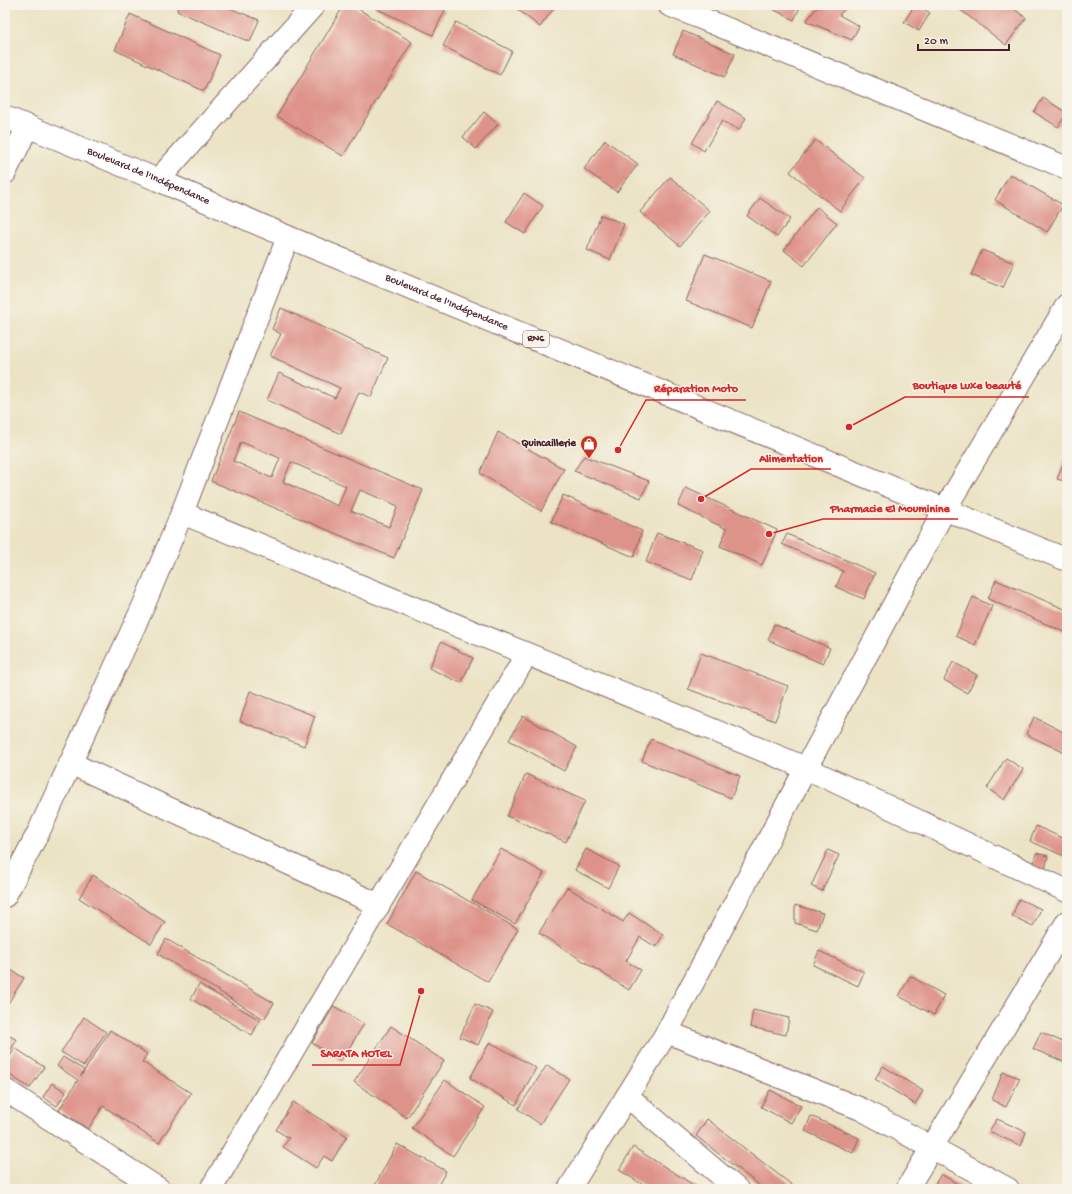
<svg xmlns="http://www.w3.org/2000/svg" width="1072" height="1194" viewBox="0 0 1072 1194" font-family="'Gochi Hand',sans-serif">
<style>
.building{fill:#de9389;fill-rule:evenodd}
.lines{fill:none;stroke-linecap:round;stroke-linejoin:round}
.street-casing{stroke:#826461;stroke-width:24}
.highway-casing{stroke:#826461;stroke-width:24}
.street{stroke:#fff;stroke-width:22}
.highway{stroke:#fff;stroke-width:22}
.labels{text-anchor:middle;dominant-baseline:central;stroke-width:3;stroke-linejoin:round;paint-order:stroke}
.shield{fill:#f7f3e8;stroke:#7e5f64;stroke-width:1}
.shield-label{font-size:10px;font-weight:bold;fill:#4a1f2b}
.street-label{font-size:11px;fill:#4a1f2b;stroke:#f7f3e8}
.poi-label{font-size:11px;font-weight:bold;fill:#4a1f2b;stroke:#f7f3e8;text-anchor:end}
.leader{fill:none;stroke:#d62828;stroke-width:1.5}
.callout-dot{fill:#d62828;stroke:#f7f3e8;stroke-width:1.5}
.callout-label{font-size:12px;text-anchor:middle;font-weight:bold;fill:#d62828;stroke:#f7f3e8;stroke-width:3;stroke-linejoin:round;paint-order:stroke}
</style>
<rect width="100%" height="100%" fill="#f7f3e8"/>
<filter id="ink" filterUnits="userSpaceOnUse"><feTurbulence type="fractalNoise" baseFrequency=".025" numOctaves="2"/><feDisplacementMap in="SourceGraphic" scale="8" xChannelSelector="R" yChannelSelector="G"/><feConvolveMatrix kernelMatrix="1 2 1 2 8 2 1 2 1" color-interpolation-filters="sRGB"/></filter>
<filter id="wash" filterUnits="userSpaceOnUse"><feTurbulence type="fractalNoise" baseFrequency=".012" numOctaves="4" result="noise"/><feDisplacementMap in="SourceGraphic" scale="16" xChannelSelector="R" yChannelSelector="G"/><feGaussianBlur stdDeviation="0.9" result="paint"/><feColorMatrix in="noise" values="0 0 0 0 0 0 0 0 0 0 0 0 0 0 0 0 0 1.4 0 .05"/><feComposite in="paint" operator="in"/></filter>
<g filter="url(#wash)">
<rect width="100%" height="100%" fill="#ebe3c4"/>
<g id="blocks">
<g class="building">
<polygon points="179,5 222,5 259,20 250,42 177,11"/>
<polygon points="344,5 352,5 412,42 343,156 277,116"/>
<polygon points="376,5 435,5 445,10 433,35 375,8"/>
<polygon points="512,5 556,5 540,27"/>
<polygon points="765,5 801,5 794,20"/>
<polygon points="819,5 848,5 839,15 859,26 852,40 806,21"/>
<polygon points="915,5 917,5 930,13 919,31 904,22"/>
<polygon points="954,5 1009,5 1026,18 1006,45"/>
<polygon points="130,14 220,55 204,91 115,50"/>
<polygon points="456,22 512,51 500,75 443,46"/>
<polygon points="683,31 735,54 725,77 673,54"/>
<polygon points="1043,98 1067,113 1058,127 1034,112"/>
<polygon points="717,101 746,118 739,130 722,121 704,151 692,143"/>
<polygon points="484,112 498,124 476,149 463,137"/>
<polygon points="605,140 638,164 617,192 584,169"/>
<polygon points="815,140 865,178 840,211 790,172"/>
<polygon points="1010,174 1063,205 1047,232 995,200"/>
<polygon points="670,177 710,211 680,246 640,212"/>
<polygon points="524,193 543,206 525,234 506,222"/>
<polygon points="760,198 790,219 777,237 747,216"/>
<polygon points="817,207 837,223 804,266 784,250"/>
<polygon points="601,215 624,224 610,260 587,250"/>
<polygon points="982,250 1014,263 1003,288 971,275"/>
<polygon points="705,254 771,281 752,328 686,301"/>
<polygon points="281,308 388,358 371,397 359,392 341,434 267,400 279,373 335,398 340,388 270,356 281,334 272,329"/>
<path d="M239 412 423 490 394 558 211 481ZM241 442 280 458 272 478 233 461ZM291 462 346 486 338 506 283 482ZM360 490 398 506 389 527 351 511Z"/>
<polygon points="498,432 564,469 541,511 480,473"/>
<polygon points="1067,453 1067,482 1057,479"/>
<polygon points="584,456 649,481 641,498 574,471"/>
<polygon points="686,488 777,530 762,565 720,546 727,529 678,506"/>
<polygon points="563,495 642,531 634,557 551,522"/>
<polygon points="657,533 703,550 692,580 646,562"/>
<polygon points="787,534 875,573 864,599 836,587 843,571 782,544"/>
<polygon points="996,580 1067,610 1067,633 988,599"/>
<polygon points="973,597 992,606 975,645 956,636"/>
<polygon points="774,624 830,648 823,664 768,640"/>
<polygon points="441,642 473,658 461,683 429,668"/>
<polygon points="701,653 788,686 775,721 688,689"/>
<polygon points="953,662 977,675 967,693 944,680"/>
<polygon points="250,691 315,716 304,746 240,721"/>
<polygon points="523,716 577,747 564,771 509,740"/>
<polygon points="1034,717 1067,734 1067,754 1026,734"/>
<polygon points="651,739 740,776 731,798 642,761"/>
<polygon points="1006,758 1023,769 1004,800 987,788"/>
<polygon points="526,774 585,801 566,842 507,816"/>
<polygon points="1036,826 1067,840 1067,848 1064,856 1030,841"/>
<polygon points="501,849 544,873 515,924 472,900"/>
<polygon points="586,849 619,866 608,888 575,870"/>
<polygon points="828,850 839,855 822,891 811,886"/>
<polygon points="1036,853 1048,856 1045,870 1033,868"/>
<polygon points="416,871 518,929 488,982 387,924"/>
<polygon points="93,875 165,922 151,944 79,898"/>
<polygon points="567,887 623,922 629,913 663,935 656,947 640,937 626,961 641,970 629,990 539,933"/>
<polygon points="1019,899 1041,909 1033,926 1012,916"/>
<polygon points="795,905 823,913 817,930 795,923"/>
<polygon points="166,939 274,1003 264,1019 158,954"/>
<polygon points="819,951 864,972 858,986 813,965"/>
<polygon points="6,967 24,978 5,1008 5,969"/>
<polygon points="910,976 944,995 934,1015 899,996"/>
<polygon points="199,984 260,1020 252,1035 191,999"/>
<polygon points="475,1004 493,1012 478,1045 460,1037"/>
<polygon points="334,1006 364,1024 341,1061 312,1043"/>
<polygon points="753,1010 789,1018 786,1035 750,1027"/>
<polygon points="84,1017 106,1032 84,1066 61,1052"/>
<polygon points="391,1026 444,1061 407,1118 354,1082"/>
<polygon points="110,1030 147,1054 142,1062 191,1093 159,1143 103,1106 88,1129 59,1110 78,1080 57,1066 63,1057 84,1070 81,1076"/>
<polygon points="1041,1032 1067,1044 1067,1063 1033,1049"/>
<polygon points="5,1033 17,1040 5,1058"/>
<polygon points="490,1042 536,1068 516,1105 470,1078"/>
<polygon points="15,1048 44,1067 30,1088 5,1072 5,1064"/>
<polygon points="547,1065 569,1079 540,1124 518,1109"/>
<polygon points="883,1066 923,1091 915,1104 875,1079"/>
<polygon points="1003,1072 1020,1078 1006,1107 992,1100"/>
<polygon points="445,1080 485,1107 453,1156 412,1128"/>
<polygon points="52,1083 66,1092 57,1106 43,1097"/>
<polygon points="770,1090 801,1106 791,1123 761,1107"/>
<polygon points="293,1102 347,1136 332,1161 324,1156 316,1168 283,1147 289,1138 276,1130"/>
<polygon points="811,1116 859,1138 853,1153 805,1131"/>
<polygon points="707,1119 797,1189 764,1189 696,1136"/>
<polygon points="997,1119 1026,1132 1021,1146 989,1131"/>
<polygon points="397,1144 446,1171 436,1189 373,1189"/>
<polygon points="633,1147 700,1189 650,1189 619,1170"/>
<polygon points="941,1174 966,1189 932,1189"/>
</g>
</g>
</g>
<g filter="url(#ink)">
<use href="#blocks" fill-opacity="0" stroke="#826461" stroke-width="1"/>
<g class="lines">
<g class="street-casing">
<g id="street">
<polyline points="669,5 1067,168"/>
<polyline points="5,173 28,126"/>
<polyline points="158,180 314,5"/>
<polyline points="182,513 806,768 1067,891"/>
<polyline points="70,763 379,905"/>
<polyline points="5,896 39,831 143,607 182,513 288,237"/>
<polyline points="667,1032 861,1109 1008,1189"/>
<polyline points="5,1090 159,1189"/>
<polyline points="627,1096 737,1189"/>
<polyline points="211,1189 527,654"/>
<polyline points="569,1189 667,1032 806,768 945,509 1067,305"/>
<polyline points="907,1189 1067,922"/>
</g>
</g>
<g class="highway-casing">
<g id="highway">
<path id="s1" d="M5 117 158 180 288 237 1067 560"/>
</g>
</g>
<use href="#street" class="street"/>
<use href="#highway" class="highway"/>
</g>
</g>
<defs>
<g id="shop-pin" transform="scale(0.9)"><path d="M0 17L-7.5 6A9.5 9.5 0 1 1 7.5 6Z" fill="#c8321e" stroke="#f7f3e8"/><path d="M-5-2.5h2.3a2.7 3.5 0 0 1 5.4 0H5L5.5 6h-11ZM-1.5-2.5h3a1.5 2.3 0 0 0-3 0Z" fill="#fff"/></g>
</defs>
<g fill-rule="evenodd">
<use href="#shop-pin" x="589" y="444"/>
</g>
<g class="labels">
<rect class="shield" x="523" y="331" width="26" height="16" rx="3"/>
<g class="shield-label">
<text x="536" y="339">RN6</text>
</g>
<g class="street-label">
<text stroke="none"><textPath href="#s1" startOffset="155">Boulevard de l'Indépendance</textPath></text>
<text stroke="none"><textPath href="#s1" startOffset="479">Boulevard de l'Indépendance</textPath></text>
</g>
<g class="poi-label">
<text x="576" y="444">Quincaillerie</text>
</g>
</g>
<path class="leader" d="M849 427L905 397H1029M618 450L646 400H746M701 499L751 469H831M769 534L823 519H958M421 991L400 1065H312"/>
<g class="callout-dot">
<circle cx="849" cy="427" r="4"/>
<circle cx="618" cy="450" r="4"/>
<circle cx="701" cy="499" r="4"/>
<circle cx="769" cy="534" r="4"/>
<circle cx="421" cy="991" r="4"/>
</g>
<g class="callout-label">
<text x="967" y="389">Boutique Luxe beauté</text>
<text x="696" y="392">Réparation Moto</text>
<text x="791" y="462">Alimentation</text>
<text x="890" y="512">Pharmacie El Mouminine</text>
<text x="356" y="1057">SARATA HOTEL</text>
</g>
<rect width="1072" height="1194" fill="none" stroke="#f7f3e8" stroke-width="20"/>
<path d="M918 44v6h91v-6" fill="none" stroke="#4a1f2b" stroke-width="2"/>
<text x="924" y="44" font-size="12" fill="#4a1f2b" stroke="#f7f3e8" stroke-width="3" paint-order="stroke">20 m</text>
</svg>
